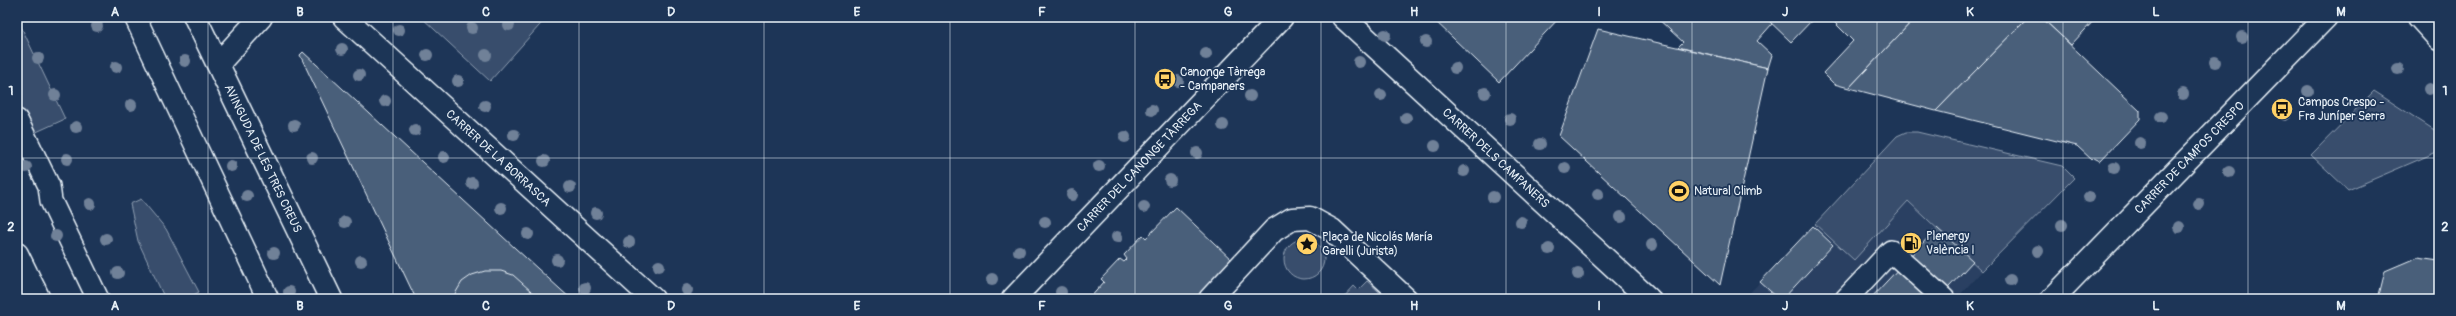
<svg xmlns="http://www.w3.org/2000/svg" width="2456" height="316" viewBox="0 0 2456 316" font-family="Pangolin,sans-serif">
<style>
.built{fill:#2a4162}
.green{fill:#374d6c;stroke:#909fb2}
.building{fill:#495e7a;stroke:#e8f1f8}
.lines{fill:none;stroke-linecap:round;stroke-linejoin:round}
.service-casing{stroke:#e8f1f8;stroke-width:24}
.pedestrian-casing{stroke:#e8f1f8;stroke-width:25}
.minor-casing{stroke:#e8f1f8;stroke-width:25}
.tertiary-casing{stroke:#e8f1f8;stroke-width:25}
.primary-casing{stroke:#e8f1f8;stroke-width:25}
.service{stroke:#1d3557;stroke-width:21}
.pedestrian{stroke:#1d3557;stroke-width:22}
.minor{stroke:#1d3557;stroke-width:22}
.tertiary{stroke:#1d3557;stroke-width:22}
.primary{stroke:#1d3557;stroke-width:22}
.tree{fill:#708198}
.grid{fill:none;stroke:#e8f1f8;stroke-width:1;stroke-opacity:0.55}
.labels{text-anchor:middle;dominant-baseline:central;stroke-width:3.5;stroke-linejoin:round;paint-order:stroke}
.poi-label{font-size:12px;fill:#e8f1f8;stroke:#1d3557;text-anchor:start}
.street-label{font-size:12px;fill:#e8f1f8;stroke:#1d3557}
.neatline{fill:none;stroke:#e8f1f8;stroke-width:1.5}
.grid-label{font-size:13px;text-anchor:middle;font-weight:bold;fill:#e8f1f8}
</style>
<rect width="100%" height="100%" fill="#1d3557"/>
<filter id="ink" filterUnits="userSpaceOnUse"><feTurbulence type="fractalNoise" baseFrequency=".025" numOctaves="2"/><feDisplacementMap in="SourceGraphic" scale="8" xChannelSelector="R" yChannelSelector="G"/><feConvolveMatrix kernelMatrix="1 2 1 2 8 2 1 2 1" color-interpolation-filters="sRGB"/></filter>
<g filter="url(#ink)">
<polygon class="built" points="1908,201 1982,271 1956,299 1744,299 1815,224 1854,260"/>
<g class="green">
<polygon points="421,17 547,17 490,81"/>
<polygon points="17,18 65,119 32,134 17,102"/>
<polygon points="2374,91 2439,133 2439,151 2348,190 2311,155"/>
<polygon points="1906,132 1917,132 2062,166 2074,178 1982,271 1908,201 1854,260 1815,224 1897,136"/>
<polygon points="141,199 166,229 199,292 186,299 165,299 138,241 130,204"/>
<circle cx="1304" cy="259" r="20"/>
<polygon points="1367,281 1387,299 1342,299 1354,286 1358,290"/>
</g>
<g class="building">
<polygon points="1431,17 1560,17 1499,82"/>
<polygon points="1656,17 1765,17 1772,24 1757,41 1772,55 1768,68 1678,47 1683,42"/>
<polygon points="1765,17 1815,17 1791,42"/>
<polygon points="1829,17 1916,17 1849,88 1834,84 1823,73 1853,41"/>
<polygon points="1916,17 2028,17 1936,111 1849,88"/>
<polygon points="2028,17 2041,17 2140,111 2140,119 2100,161 2094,158 2092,160 2077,146 1936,111"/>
<polygon points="2041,17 2097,17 2071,45"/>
<polygon points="1598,29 1768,68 1720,285 1559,136"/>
<polygon points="303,52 515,248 571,299 416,299 300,55"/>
<polygon points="1176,207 1233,261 1200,296 1198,299 1089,299 1104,282 1101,279 1120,259 1124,262 1127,259 1124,255 1143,235 1146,238"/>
<polygon points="1813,226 1833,245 1783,299 1779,299 1760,282"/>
<polygon points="1937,228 1973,261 1938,299 1870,299"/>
<polygon points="2418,257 2439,260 2439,299 2378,299 2385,271"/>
<polygon points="485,271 501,271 513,275 540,299 452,299 462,282 472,275"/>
</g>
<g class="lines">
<g class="service-casing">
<g id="service">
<polyline points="135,17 268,299"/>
<polyline points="17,120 49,186 51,201 98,299"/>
<polyline points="1846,299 1891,251 1944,299"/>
</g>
</g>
<g class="pedestrian-casing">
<polyline id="pedestrian" points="1210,299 1274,230 1292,219 1310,218 1332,230 1406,299"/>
</g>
<g class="minor-casing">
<g id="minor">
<path id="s1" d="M344 17 653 299"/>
<path id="s2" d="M1343 17 1649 299"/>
<polyline points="219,63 261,17"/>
<polyline points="17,298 34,289"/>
<path id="s3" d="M1013 299 1282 17"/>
</g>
</g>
<g class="tertiary-casing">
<g id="tertiary">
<polyline points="2419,17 2439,39"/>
<path id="s4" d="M2052 299 2326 17"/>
</g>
</g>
<g class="primary-casing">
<g id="primary">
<path id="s5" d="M195 17 331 299"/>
<polyline points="17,254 39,299"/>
</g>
</g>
<use href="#service" class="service"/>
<use href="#pedestrian" class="pedestrian"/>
<use href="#minor" class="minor"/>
<use href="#tertiary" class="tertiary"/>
<use href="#primary" class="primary"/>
</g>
<g class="tree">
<circle cx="509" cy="25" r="6"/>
<circle cx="97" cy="26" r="6"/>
<circle cx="472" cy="28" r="6"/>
<circle cx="399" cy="30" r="6"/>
<circle cx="1385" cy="35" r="6"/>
<circle cx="2242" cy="37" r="6"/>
<circle cx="1426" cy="42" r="6"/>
<circle cx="342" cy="49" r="6"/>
<circle cx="1206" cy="54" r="6"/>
<circle cx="427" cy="55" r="6"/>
<circle cx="486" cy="55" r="6"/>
<circle cx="38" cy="58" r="6"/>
<circle cx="185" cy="61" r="6"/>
<circle cx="1359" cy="62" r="6"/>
<circle cx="2215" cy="62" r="6"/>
<circle cx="116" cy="67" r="6"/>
<circle cx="1455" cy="68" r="6"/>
<circle cx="2398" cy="69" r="6"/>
<circle cx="359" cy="75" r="6"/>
<circle cx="458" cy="81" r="6"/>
<circle cx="1178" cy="81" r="6"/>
<circle cx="2429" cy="89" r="6"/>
<circle cx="2308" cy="91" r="6"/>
<circle cx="1485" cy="93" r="6"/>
<circle cx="2183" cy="94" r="6"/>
<circle cx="55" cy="95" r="6"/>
<circle cx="1381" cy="95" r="6"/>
<circle cx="1250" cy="96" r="6"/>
<circle cx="385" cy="101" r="6"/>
<circle cx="131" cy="105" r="6"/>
<circle cx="485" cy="106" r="6"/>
<circle cx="1152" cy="110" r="6"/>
<circle cx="2285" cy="115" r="6"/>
<circle cx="2161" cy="117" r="6"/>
<circle cx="1406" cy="118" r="6"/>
<circle cx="1510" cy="119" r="6"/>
<circle cx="294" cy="125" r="6"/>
<circle cx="1223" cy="125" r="6"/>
<circle cx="76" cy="127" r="6"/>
<circle cx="415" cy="130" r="6"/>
<circle cx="514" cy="135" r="6"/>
<circle cx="1125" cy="137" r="6"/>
<circle cx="2140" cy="143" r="6"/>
<circle cx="1540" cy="144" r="6"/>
<circle cx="1435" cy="146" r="6"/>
<circle cx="1197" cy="153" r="6"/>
<circle cx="444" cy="157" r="6"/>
<circle cx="312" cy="158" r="6"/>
<circle cx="67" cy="159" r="6"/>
<circle cx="544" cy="161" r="6"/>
<circle cx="231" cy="166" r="6"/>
<circle cx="1099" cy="166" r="6"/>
<circle cx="26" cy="167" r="6"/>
<circle cx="1565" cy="168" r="6"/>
<circle cx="2114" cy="168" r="6"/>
<circle cx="1464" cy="171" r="6"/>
<circle cx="2229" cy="172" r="6"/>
<circle cx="1170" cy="180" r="6"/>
<circle cx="472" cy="183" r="6"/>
<circle cx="570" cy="187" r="6"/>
<circle cx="1598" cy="194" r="6"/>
<circle cx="1072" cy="195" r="6"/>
<circle cx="247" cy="196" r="6"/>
<circle cx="1493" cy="197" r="6"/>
<circle cx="2089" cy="197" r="6"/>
<circle cx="90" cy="204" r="6"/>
<circle cx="2199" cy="204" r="6"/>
<circle cx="1144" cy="207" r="6"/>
<circle cx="501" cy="208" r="6"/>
<circle cx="596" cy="213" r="6"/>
<circle cx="1621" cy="217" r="6"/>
<circle cx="345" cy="222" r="6"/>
<circle cx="1045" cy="222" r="6"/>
<circle cx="1521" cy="222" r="6"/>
<circle cx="2062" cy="225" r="6"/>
<circle cx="2179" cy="227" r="6"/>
<circle cx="528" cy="234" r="6"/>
<circle cx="56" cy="236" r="6"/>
<circle cx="1117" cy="237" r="6"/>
<circle cx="106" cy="239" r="6"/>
<circle cx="629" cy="242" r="6"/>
<circle cx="1652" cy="245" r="6"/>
<circle cx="1549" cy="249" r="6"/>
<circle cx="1019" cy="251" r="6"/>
<circle cx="2038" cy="251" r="6"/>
<circle cx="274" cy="253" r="6"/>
<circle cx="557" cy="260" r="6"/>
<circle cx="361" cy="261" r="6"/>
<circle cx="659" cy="266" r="6"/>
<circle cx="118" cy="273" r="6"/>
<circle cx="1578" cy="274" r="6"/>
<circle cx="992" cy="279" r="6"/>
<circle cx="2010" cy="280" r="6"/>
<circle cx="585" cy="288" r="6"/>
<circle cx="687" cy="290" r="6"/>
<circle cx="289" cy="292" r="6"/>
<circle cx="1061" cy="292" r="6"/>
</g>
</g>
<path class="grid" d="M208 17V299M393 17V299M579 17V299M764 17V299M950 17V299M1135 17V299M1321 17V299M1506 17V299M1692 17V299M1877 17V299M2063 17V299M2248 17V299M17 158H2439"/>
<defs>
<g id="bus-disc" transform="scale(1.15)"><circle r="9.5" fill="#ffd166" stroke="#1d3557"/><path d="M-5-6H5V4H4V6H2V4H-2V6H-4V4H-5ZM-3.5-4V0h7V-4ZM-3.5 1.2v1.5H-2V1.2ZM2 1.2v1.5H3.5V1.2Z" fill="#111"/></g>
<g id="stadium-disc" transform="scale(1.15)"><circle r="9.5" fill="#ffd166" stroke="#1d3557"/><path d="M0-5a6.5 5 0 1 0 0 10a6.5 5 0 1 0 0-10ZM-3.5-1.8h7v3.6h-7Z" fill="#111"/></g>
<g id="fuel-disc" transform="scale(1.15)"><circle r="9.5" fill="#ffd166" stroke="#1d3557"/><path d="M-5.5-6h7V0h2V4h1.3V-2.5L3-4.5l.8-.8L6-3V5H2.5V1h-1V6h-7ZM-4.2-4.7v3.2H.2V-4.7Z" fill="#111"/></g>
<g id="sight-disc" transform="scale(1.15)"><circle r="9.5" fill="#ffd166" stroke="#1d3557"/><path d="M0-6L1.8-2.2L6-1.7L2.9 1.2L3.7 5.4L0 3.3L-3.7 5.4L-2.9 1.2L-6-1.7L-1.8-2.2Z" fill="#111"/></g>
</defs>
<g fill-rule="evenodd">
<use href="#bus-disc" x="1165" y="79"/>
<use href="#bus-disc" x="2282" y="109"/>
<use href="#stadium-disc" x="1679" y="191"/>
<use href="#fuel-disc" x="1911" y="243"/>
<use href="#sight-disc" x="1307" y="244"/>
</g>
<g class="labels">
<g class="poi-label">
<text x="1180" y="72">Canonge Tàrrega<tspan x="1180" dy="14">- Campaners</tspan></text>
<text x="2298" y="102">Campos Crespo -<tspan x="2298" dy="14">Fra Juníper Serra</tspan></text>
<text x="1694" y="191">Natural Climb</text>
<text x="1926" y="236">Plenergy<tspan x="1926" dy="14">València I</tspan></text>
<text x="1322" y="237">Plaça de Nicolás María<tspan x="1322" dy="14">Garelli (Jurista)</tspan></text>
</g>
<g class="street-label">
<text stroke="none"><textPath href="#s5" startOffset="157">AVINGUDA DE LES TRES CREUS</textPath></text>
<text stroke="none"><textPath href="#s1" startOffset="209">CARRER DE LA BORRASCA</textPath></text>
<text stroke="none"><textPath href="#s4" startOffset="197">CARRER DE CAMPOS CRESPO</textPath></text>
<text stroke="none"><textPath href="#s2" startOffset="208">CARRER DELS CAMPANERS</textPath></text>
<text stroke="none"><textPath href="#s3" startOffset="183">CARRER DEL CANONGE TÀRREGA</textPath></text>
</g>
</g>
<rect width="2456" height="316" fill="none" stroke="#1d3557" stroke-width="44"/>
<rect x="22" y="22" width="2412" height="272" class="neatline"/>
<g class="grid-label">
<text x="115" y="16">A</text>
<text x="300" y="16">B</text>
<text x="486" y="16">C</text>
<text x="671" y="16">D</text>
<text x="857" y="16">E</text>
<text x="1042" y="16">F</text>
<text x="1228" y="16">G</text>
<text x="1414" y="16">H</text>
<text x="1599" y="16">I</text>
<text x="1785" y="16">J</text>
<text x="1970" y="16">K</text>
<text x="2156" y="16">L</text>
<text x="2341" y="16">M</text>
<text x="11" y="95">1</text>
<text x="2445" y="95">1</text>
<text x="11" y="231">2</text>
<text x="2445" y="231">2</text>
<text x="115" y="310">A</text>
<text x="300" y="310">B</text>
<text x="486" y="310">C</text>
<text x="671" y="310">D</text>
<text x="857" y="310">E</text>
<text x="1042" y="310">F</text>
<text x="1228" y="310">G</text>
<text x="1414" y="310">H</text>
<text x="1599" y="310">I</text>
<text x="1785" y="310">J</text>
<text x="1970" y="310">K</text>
<text x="2156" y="310">L</text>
<text x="2341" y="310">M</text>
</g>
</svg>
